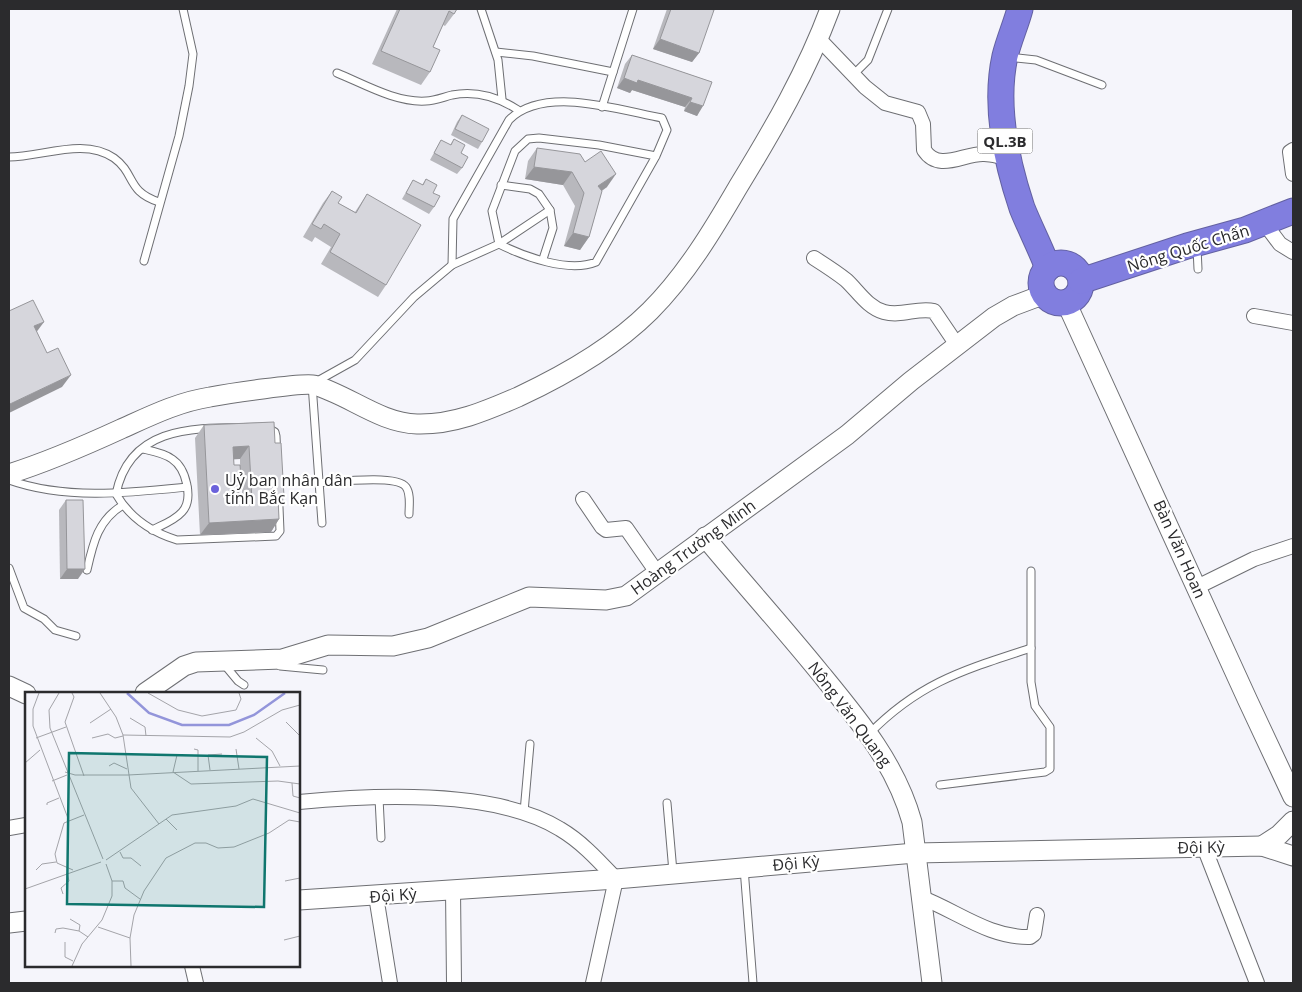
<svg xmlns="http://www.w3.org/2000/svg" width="1302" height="992" viewBox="0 0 1302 992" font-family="'Open Sans',sans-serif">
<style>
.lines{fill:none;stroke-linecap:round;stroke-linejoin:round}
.lane-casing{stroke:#6e6f73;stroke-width:9}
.street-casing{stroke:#6e6f73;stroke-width:16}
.secondary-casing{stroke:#6e6f73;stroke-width:21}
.highway-casing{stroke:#6361a1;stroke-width:27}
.lane{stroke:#fff;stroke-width:7}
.street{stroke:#fff;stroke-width:14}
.secondary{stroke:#fff;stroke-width:19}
.highway{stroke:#817edf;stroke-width:25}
.wall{fill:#b8b8bd;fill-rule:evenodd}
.shaded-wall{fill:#96969a}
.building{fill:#d6d6dc;stroke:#96969a;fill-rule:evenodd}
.poi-dot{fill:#6b62db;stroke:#fff;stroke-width:2}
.labels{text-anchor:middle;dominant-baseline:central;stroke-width:4.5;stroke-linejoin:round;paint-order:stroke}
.shield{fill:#fff;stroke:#6b6b6c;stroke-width:1}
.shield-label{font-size:15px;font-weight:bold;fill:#2b2b2d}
.street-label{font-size:16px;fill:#2b2b2d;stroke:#fff}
.poi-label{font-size:16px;fill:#2b2b2d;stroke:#fff;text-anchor:start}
.inset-river{fill:none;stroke:#9395da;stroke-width:2.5}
.inset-road{fill:none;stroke:#a4a4a9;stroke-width:1}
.view{fill:#0f766e;fill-opacity:0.15;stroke:#0f766e;stroke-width:2.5}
.inset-edge{fill:none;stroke:#2b2b2d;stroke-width:2.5}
</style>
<rect width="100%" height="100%" fill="#f5f5fb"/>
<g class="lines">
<g class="lane-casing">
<g id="lane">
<polyline points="481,9 498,60 502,99"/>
<polyline points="496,52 533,56 613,72"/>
<polyline points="1008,57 1036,60 1102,85"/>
<path d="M337 73C364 84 396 103 426 101 434 101 444 97 452 95 477 90 498 97 518 110"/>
<polyline points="853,75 868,60 888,9"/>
<polyline points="602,107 633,9"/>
<path d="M9 157C42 157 84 137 114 158 136 174 126 191 159 202"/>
<polyline points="501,185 530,189 539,194 550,210 553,228 543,259"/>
<polyline points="1197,248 1198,269"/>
<polyline points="144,261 179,136 189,86 193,54 183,9"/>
<path d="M452 265 453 219 509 120C544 85 619 110 662 118L667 130 656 156 596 262C569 273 525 257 499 244L492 211 515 151 528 139 539 138 599 145 656 156"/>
<path d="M266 427 275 432 276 436 280 531 276 536 177 540C151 532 130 518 116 494 131 419 206 429 266 427Z"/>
<path d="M143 449C152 451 164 453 172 459 186 468 194 499 182 512 174 521 162 525 152 530"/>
<path d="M9 480C65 500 128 493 187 487"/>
<path d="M319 483C336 482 397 474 406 487 411 494 409 506 409 514"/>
<polyline points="322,523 312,384 355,360 414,297 452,265 499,244 550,210"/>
<polyline points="9,568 24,608 44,619 55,630 76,636"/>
<path d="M87 570C93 543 98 520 123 505"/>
<polyline points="223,663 238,681 244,685"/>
<polyline points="280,666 323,670"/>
<path d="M869 734C920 682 964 670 1031 648"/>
<polyline points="940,785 1045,772 1050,769 1050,727 1035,706 1031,682 1031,571"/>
<polyline points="379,798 381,838"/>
<polyline points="667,803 673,872"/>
<polyline points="524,812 530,744"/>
<polyline points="744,868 753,983"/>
</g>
</g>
<g class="street-casing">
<g id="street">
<path d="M819 39 865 87 885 103 918 112 923 124 924 150C939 173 964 153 984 154 992 154 1000 157 1008 158"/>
<polyline points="1293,150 1290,152 1293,174"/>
<polyline points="1265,224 1280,244 1293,252"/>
<path d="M814 258C825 265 836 272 846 280 858 291 867 307 884 312 902 317 917 307 934 311L957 345"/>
<polyline points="1254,316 1293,323"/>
<polyline points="583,499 602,527 606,530 626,528 658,574"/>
<polyline points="1197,587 1254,559 1293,546"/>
<path d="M299 802C372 795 496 789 560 829 582 842 599 861 616 879L593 983"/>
<polyline points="9,828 26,825"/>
<polyline points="1204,847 1257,983"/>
<polyline points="453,890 454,983"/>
<polyline points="376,896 390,983"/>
<path d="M920 897C957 911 989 938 1030 937L1034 934 1037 915"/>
<polyline points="192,966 196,983"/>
</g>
</g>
<g class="secondary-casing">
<g id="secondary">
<polyline points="1066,302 1248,701 1293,797"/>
<path d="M9 474C47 462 84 446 121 429 150 416 178 402 210 397 226 394 304 382 314 385 349 395 380 423 417 424 453 425 486 411 518 397 565 375 613 348 650 311 686 275 713 230 738 187 773 130 807 71 830 9"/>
<path d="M705 537C743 583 783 627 821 674 858 719 896 764 912 822L932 983"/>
<polyline points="9,686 26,694"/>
<polyline points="145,693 184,666 196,662 282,659 328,645 393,646 428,638 529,597 606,600 626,596 847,435 911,381 994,317 1013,306 1045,294"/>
<polyline points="1262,846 1279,835 1293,821"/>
<polyline points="299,900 616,879 915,853 1262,846 1293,856"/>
<polyline points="9,923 26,921"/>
</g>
</g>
<g class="highway-casing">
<g id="highway">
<path d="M1020 9C1016 24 1009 40 1005 56 994 106 1006 160 1022 208 1030 228 1040 247 1048 268"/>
<circle cx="1061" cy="283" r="20"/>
<polyline points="1081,281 1187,246 1245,230 1293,211"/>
</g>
</g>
<use href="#lane" class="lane"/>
<use href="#street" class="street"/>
<use href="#secondary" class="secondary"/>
<use href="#highway" class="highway"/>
</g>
<g class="wall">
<polygon points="397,9 457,9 454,14 445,26 443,25 433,47 430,72 421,85 372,64"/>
<polygon points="667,9 710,9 699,53 692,62 653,49"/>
<polygon points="632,55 712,82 697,116 684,111 685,107 632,90 630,93 617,88 625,64"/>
<polygon points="462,115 482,142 478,149 451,135 457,122"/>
<polygon points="454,139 461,153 462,168 457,174 430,160 441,140 450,145"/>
<polygon points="537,148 585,162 607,187 602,191 589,237 580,250 564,246 575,206 563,185 525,179 528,161"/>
<polygon points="426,179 433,193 434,207 429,214 402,199 413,180 422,185"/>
<polygon points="332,191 338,203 355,212 367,194 386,285 378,297 321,264 331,247 315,237 312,242 303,237 323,203"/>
<path d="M204 425 275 443 284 497 279 504V519L271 532 200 535 195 438ZM234 459H240V465H234ZM242 489V501L236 502V497Z"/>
<polygon points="66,500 78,579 60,579 59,510"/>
</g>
<g class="shaded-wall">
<polygon points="660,39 699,53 692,62 653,49"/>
<polygon points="624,78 638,80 692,98 685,107 632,90 630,93 617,88"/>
<polygon points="690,102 703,106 697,116 684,111"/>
<polygon points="534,167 572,172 563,185 525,179"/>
<polygon points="616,174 607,187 590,198 598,186"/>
<polygon points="573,233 589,237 580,250 564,246"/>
<polygon points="44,322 35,334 34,326"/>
<polygon points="71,375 62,387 9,413 9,405 10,404"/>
<polygon points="249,446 240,459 224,460 233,447"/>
<polygon points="242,488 233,501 235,489"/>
<polygon points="278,497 284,497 275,510"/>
<polygon points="279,519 271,532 200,535 209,523"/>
<polygon points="67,569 85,569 78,579 60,579"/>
</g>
<g class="building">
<polygon points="400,9 457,9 454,14 449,11 433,47 440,50 430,72 381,51"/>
<polygon points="671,9 710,9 714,10 699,53 660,39"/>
<polygon points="632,55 712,82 703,106 690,102 692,98 638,80 637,83 624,78"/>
<polygon points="462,115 489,129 482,142 455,129"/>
<polygon points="454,139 465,145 461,153 468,157 462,168 434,153 441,140 451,145"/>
<polygon points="537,148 580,154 585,162 601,151 616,174 598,186 602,191 589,237 573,233 584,193 572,172 534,167"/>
<polygon points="426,179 437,185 433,193 440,196 434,207 406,193 413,180 423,185"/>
<polygon points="332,191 342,197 338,203 356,213 367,194 421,225 386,285 330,252 340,234 324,224 321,229 312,224"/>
<polygon points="33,300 44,322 34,326 47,353 58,348 71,375 10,404 9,402 9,311"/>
<path d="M274 422 275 443H281L284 497H278L279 519 209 523 204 425ZM249 446 252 501 236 502 235 489 242 488 240 465H234L233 447Z"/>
<polygon points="66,500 83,500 85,569 67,569"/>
</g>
<circle class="poi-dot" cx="215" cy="489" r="5"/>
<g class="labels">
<rect class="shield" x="977.5" y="128.5" width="55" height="25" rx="4"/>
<g class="shield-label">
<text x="1005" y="141">QL.3B</text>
</g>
<g class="street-label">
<text transform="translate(1188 248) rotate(-17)">Nông Quốc Chấn</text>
<text transform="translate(693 547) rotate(-36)">Hoàng Trường Minh</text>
<text transform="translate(1180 549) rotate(66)">Bàn Văn Hoan</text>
<text transform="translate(850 714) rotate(53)">Nông Văn Quang</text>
<text transform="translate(1201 847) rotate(-1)">Đội Kỳ</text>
<text transform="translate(796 863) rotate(-5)">Đội Kỳ</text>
<text transform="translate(393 895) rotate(-4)">Đội Kỳ</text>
</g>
<g class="poi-label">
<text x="225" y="480">Uỷ ban nhân dân<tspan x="225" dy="18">tỉnh Bắc Kạn</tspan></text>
</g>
</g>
<g transform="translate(25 692)">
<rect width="275" height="275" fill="#f5f5fb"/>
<path class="inset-river" d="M102 1 124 21 157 33H204L229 23 260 1"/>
<path class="inset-road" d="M14 1 8 17V34L44 129M34 1 24 18 25 36 78 167M47 1 49 5 40 30 59 84M75 1 91 25 98 43 106 96 134 132M123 1 153 18 177 24 211 18 216 7 214 1M105 26 120 35 121 44M261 30 274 43M65 31 86 17M98 43 205 45 219 40 257 18 275 13M11 46 41 35M67 46 83 42 90 46 98 44M231 46 247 59 255 74M169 57 173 58V79M211 57 214 77M152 63 148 80 166 92 253 89 275 92M0 71 15 58M84 74 89 71 102 77M185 78 183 63 197 62M40 80 50 83H103L275 74M27 89 42 83M267 91 268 104 275 106M22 113V111L34 106M141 127 152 138M95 160 98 166H106L116 174M81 168 147 123 211 114 228 107 275 121M11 178 17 172 31 170M48 178 32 171 30 162 39 131 59 123M87 189H98L100 196 115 207M260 189 275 186M0 197 76 170M38 202 36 196 44 189 42 181M45 227 55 233 54 239M73 235 105 246M30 241 31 237 38 236 54 239 63 245M259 248 275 244M40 250V265L48 269M47 274 57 252 77 228 87 204V189L81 172M106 274 105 246 109 223 119 199 141 166 170 151H181L193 156 209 155 244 141 264 128 275 130"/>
<path class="view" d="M44 61 242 65 239 215 42 212Z"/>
<rect width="275" height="275" class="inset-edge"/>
</g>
<rect width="1302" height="992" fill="none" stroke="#2b2b2d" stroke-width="20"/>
</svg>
